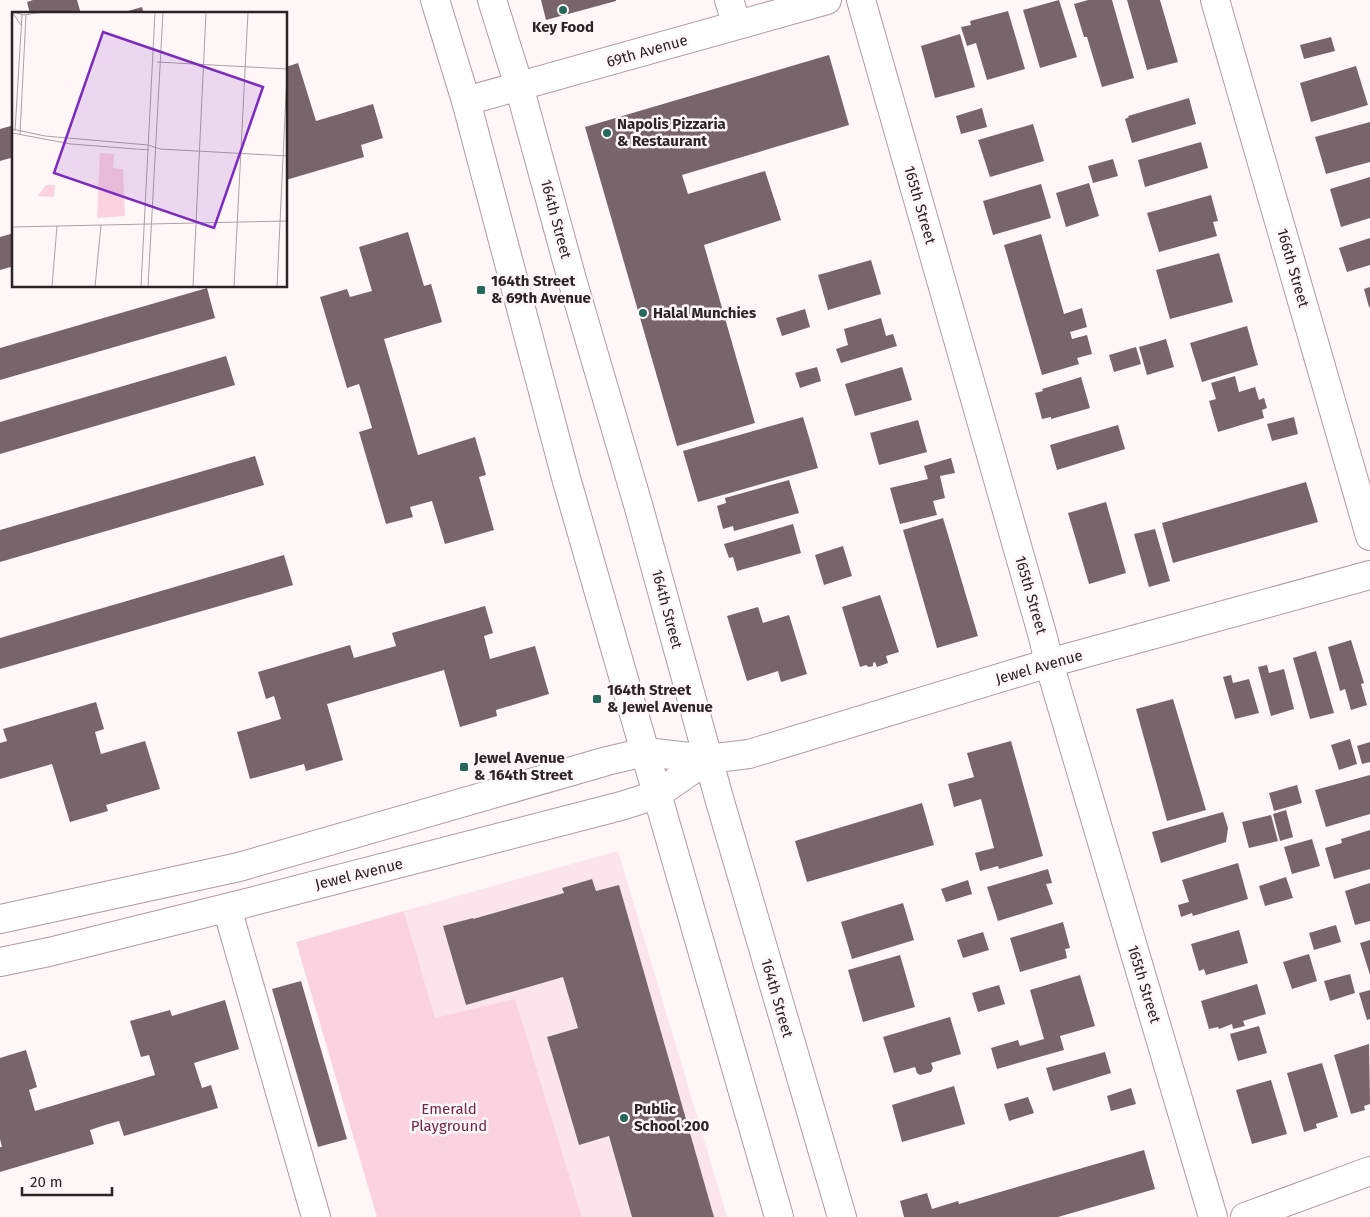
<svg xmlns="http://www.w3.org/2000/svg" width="1370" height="1217" viewBox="0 0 1370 1217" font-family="'Fira Sans',sans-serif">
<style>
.built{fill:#fce4ec}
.green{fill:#fbd3e0}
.building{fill:#77656b}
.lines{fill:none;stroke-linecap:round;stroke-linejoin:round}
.minor-casing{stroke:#af9ba2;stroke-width:30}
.minor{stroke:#fff;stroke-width:28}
.poi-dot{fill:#25695a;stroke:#fff6f8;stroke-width:2}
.labels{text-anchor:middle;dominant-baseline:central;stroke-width:5;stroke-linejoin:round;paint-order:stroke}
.poi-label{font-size:15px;font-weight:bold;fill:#2b2325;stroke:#fff6f8;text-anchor:start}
.street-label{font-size:15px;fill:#2b2325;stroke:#fff6f8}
.park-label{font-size:15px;fill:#6e2546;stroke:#fff6f8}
.inset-road{fill:none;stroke:#aaa2a4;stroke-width:1}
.view{fill:#7b2cbf;fill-opacity:0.15;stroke:#7b2cbf;stroke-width:2.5}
.inset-edge{fill:none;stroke:#2b2325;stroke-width:2.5}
</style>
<rect width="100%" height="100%" fill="#fff6f8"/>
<polygon class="built" points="618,851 727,1217 582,1217 515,1000 435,1019 404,911"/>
<polygon class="green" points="404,911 435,1018 515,999 582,1217 377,1217 296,942"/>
<g class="building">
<polygon points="33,0 77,0 81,14 30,14 27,2"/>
<polygon points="541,0 616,0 616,1 546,20"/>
<polygon points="1059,0 1077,57 1040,68 1023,10"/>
<polygon points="1088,0 1112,0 1134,78 1102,87 1087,37 1084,37 1074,4"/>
<polygon points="1127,0 1160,0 1178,62 1147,70"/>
<polygon points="142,7 144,14 121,14 121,13"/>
<polygon points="1008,11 1025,69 987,80 976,43 967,46 961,27 971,25 970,21"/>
<polygon points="960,34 975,87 935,98 921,46"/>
<polygon points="1331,37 1335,51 1304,59 1300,45"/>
<polygon points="829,55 849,125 682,175 688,194 765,171 781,220 704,245 755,423 677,446 585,127"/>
<polygon points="298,63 316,121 373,104 383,138 361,145 364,157 286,180 286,67"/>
<polygon points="1356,66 1368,105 1311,122 1300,83"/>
<polygon points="1189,98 1196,124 1132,143 1125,119 1129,117 1128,116"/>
<polygon points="982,108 987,127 961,134 956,116"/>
<polygon points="1370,122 1370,162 1326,174 1315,137"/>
<polygon points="1033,124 1044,161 990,177 978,140"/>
<polygon points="14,125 14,157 0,161 0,129"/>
<polygon points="1201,142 1208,168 1145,187 1138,160"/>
<polygon points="1113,159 1118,176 1093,183 1088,166"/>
<polygon points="1370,177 1370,218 1341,227 1330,189"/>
<polygon points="1089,183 1099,216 1066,227 1056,193"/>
<polygon points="1041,184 1051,218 993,235 983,201"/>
<polygon points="1211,195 1218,221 1213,222 1217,236 1159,252 1147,213"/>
<polygon points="408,232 424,286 431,284 442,322 384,339 418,455 475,437 486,475 479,477 494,530 445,544 432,501 410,507 413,517 386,524 359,432 372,428 366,407 359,384 347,388 320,297 347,289 350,297 372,291 359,247"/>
<polygon points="14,233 14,266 0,270 0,237"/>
<polygon points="1041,234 1064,314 1082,308 1087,327 1070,332 1072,339 1087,335 1092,354 1077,358 1079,364 1042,375 1004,245"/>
<polygon points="1370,238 1370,265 1347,272 1339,248"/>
<polygon points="1219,253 1233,302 1170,319 1156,270"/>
<polygon points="871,260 881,294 828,310 818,275"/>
<polygon points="1370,287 1370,307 1369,307 1364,289"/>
<polygon points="207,288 215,318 0,380 0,348"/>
<polygon points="805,309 810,327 782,336 776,318"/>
<polygon points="881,318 886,336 893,334 897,346 841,363 836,349 848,345 844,329"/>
<polygon points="1247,326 1258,365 1202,382 1190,343"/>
<polygon points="1166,339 1174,367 1147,375 1139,347"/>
<polygon points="1136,347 1141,364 1114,372 1109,355"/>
<polygon points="226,356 235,385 0,454 0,422"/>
<polygon points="817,367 821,381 800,388 795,373"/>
<polygon points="902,367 912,400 855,416 845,384"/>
<polygon points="1235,376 1239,392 1255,387 1259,400 1264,398 1267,408 1262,410 1264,418 1218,432 1209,401 1216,399 1211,383"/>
<polygon points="1081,377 1090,408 1051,419 1051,417 1042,419 1035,393 1043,391 1042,389"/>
<polygon points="803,417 818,468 698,502 683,451"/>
<polygon points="1294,417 1298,434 1272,441 1267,424"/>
<polygon points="918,420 927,452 879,465 870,433"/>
<polygon points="1118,425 1125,449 1057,470 1050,445"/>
<polygon points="255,456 264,485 0,562 0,530"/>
<polygon points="951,458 955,473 940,476 945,498 933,501 937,515 900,524 890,488 928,479 924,466"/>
<polygon points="789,480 799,513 734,531 733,526 723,529 717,506 726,503 725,498"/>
<polygon points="1306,482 1318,522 1173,563 1162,523"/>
<polygon points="1106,502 1126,573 1089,584 1068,513"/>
<polygon points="943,518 978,636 937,648 903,530"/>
<polygon points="793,524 801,553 737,571 733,557 729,558 724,544"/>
<polygon points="1155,529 1170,581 1149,587 1134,534"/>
<polygon points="843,546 852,576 824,585 815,555"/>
<polygon points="284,555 293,585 0,669 0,638"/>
<polygon points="880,595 899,652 886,656 888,663 877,667 875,662 873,663 873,666 869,667 866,665 860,667 842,607"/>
<polygon points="485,606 493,633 484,636 490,659 535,646 549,694 496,710 497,716 460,727 444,670 327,704 343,760 306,771 304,764 250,779 237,732 281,719 274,696 266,699 258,672 350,645 354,658 396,646 392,633"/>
<polygon points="758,607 763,623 789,615 807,674 781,682 778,671 747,681 727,616"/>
<polygon points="1351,640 1364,683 1361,684 1367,705 1351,710 1345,689 1340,691 1328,647"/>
<polygon points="1316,651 1334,713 1310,719 1293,658"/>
<polygon points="1267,665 1269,673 1284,669 1294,709 1271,716 1258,667"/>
<polygon points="1231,675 1233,683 1249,679 1259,713 1235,719 1223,677"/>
<polygon points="1173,699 1206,810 1167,821 1136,709"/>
<polygon points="96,702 104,729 95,732 101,754 145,741 160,789 106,805 108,811 70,822 52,764 0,779 0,743 7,741 3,729"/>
<polygon points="1350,739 1357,764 1339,770 1331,745"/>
<polygon points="1011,741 1043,856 999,869 998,866 980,871 975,853 994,848 981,799 954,807 948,784 974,777 967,753"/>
<polygon points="1370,742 1370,762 1362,764 1357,746"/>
<polygon points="1370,775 1370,814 1326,827 1315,790"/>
<polygon points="1297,785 1302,803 1274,811 1269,793"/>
<polygon points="922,803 934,845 807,882 795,841"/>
<polygon points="1286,810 1293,837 1280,841 1273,814"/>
<polygon points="1223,812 1228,828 1226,842 1161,863 1152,832"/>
<polygon points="1271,815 1278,841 1249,848 1242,822"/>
<polygon points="1370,830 1370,869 1334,879 1325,848 1342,843 1341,839"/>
<polygon points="1312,839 1320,866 1292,874 1284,847"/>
<polygon points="1238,863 1248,899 1193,916 1192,913 1181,917 1178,905 1189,902 1182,880"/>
<polygon points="1048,869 1052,883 1046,884 1053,904 998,921 987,887"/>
<polygon points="1286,877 1293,898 1265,906 1259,886"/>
<polygon points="592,879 596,891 619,885 714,1217 632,1217 609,1136 579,1145 547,1037 578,1028 563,977 466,1005 443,926 473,918 473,919 564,893 562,888"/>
<polygon points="968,880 972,894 946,902 941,889"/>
<polygon points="1370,883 1370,921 1355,925 1345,891"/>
<polygon points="903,903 914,940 852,959 841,922"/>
<polygon points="1063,922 1070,948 1065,949 1067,958 1020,972 1010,938"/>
<polygon points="1336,925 1341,942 1314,950 1309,933"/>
<polygon points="1239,930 1248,963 1206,975 1204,969 1199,971 1191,944"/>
<polygon points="983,932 989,950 963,958 957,940"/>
<polygon points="1370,940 1370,975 1360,943"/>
<polygon points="1309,954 1317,981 1292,989 1283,962"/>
<polygon points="900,955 915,1007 863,1022 848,970"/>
<polygon points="1350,974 1355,993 1330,1001 1324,981"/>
<polygon points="1080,975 1095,1026 1060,1036 1064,1050 997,1069 991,1048 1018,1040 1020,1046 1044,1039 1030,990"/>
<polygon points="301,981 347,1139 318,1147 272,989"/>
<polygon points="1257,984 1266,1014 1243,1021 1245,1026 1233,1029 1232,1024 1219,1029 1218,1027 1209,1029 1201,1001"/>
<polygon points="999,985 1005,1004 978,1012 972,993"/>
<polygon points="1370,990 1370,1019 1367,1020 1359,993"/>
<polygon points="225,1000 239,1049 194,1063 202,1088 211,1085 218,1108 124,1136 119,1121 105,1125 90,1130 94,1144 0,1172 0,1147 2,1147 0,1139 0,1058 26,1050 37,1087 29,1090 35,1111 155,1075 149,1055 141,1057 130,1021 170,1010 172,1016"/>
<polygon points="950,1017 961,1054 931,1063 933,1068 931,1072 920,1075 917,1073 915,1067 894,1073 883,1037"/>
<polygon points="1259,1026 1267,1053 1238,1061 1230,1034"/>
<polygon points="1369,1044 1370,1104 1364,1106 1365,1110 1351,1114 1334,1055"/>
<polygon points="1105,1052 1111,1073 1053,1091 1046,1068"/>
<polygon points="1322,1063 1338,1117 1316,1124 1317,1128 1304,1132 1287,1073"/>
<polygon points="1271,1080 1287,1134 1252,1144 1236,1090"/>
<polygon points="954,1086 965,1124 902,1142 892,1105"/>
<polygon points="1131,1088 1136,1104 1111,1111 1107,1096"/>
<polygon points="1028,1097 1034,1113 1009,1121 1004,1104"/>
<polygon points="1144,1150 1155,1189 1058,1217 904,1217 900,1201 927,1193 932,1209 958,1201 959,1204"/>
</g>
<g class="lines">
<g class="minor-casing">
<g id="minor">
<polyline points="435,0 466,101 566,478 779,1217"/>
<polyline points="492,0 519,86 573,283 639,508 719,798 842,1217"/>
<polyline points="729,0 737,25"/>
<polyline points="861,0 1043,637 1049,663 1213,1217"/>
<polyline points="1215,0 1370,536"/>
<polyline points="466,101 827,0"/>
<polyline points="227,908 316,1217"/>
<polyline points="0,919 239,867 607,761 645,752 708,759 749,754 1049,663 1370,575"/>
<polyline points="0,962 49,952 254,901 621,806 656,795 708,759"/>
<polyline points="1245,1217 1370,1171"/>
</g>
</g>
<use href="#minor" class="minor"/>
</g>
<g class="poi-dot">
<circle cx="563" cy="10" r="5"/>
<circle cx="607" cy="133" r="5"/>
<rect x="476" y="285" width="10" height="10" rx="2.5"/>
<circle cx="643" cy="313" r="5"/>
<rect x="592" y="694" width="10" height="10" rx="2.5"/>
<rect x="459" y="762" width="10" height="10" rx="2.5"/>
<circle cx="624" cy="1118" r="5"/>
</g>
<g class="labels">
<g class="poi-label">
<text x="563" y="27" text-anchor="middle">Key Food</text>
<text x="617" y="124">Napolis Pizzaria<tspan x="617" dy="17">&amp; Restaurant</tspan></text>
<text x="491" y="281">164th Street<tspan x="491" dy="17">&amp; 69th Avenue</tspan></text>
<text x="653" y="313">Halal Munchies</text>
<text x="607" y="690">164th Street<tspan x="607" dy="17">&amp; Jewel Avenue</tspan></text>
<text x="474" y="758">Jewel Avenue<tspan x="474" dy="17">&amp; 164th Street</tspan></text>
<text x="634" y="1109">Public<tspan x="634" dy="17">School 200</tspan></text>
</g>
<g class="street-label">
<text transform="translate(647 51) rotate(-16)">69th Avenue</text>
<text transform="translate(920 205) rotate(74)">165th Street</text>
<text transform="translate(556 219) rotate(75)">164th Street</text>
<text transform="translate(1293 268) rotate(74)">166th Street</text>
<text transform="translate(1031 595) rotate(74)">165th Street</text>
<text transform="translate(667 609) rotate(75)">164th Street</text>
<text transform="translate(1039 667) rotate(-16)">Jewel Avenue</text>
<text transform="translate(359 874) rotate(-14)">Jewel Avenue</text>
<text transform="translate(1144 984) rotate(73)">165th Street</text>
<text transform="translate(777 998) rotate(74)">164th Street</text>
</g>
<g class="park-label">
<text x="449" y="1109">Emerald<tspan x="449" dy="17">Playground</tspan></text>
</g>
</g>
<g transform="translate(12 12)">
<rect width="275" height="275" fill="#fff6f8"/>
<path d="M88 141 102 142 101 156 111 157 113 204 85 206ZM34 173H43L42 185 26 184Z" fill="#fbd3e0"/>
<path class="inset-road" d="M0 0 12 3 31 0M0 0 9 13M145 50 275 57M0 117 33 124 136 133 148 137 275 144M3 119 10 3M0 121 59 132 137 138M8 122 14 3M0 215 275 209M40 275 45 214M83 275 89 213M129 275 143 0M136 275 151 0M181 275 194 0M222 275 236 0M265 275 275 61"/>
<path class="view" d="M91 20 251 75 202 216 42 161Z"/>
<rect width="275" height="275" class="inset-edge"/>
</g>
<path d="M22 1187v8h90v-8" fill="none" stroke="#2b2325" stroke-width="2.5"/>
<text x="30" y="1187" font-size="15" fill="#2b2325" stroke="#fff6f8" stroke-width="4" paint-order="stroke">20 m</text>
</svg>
